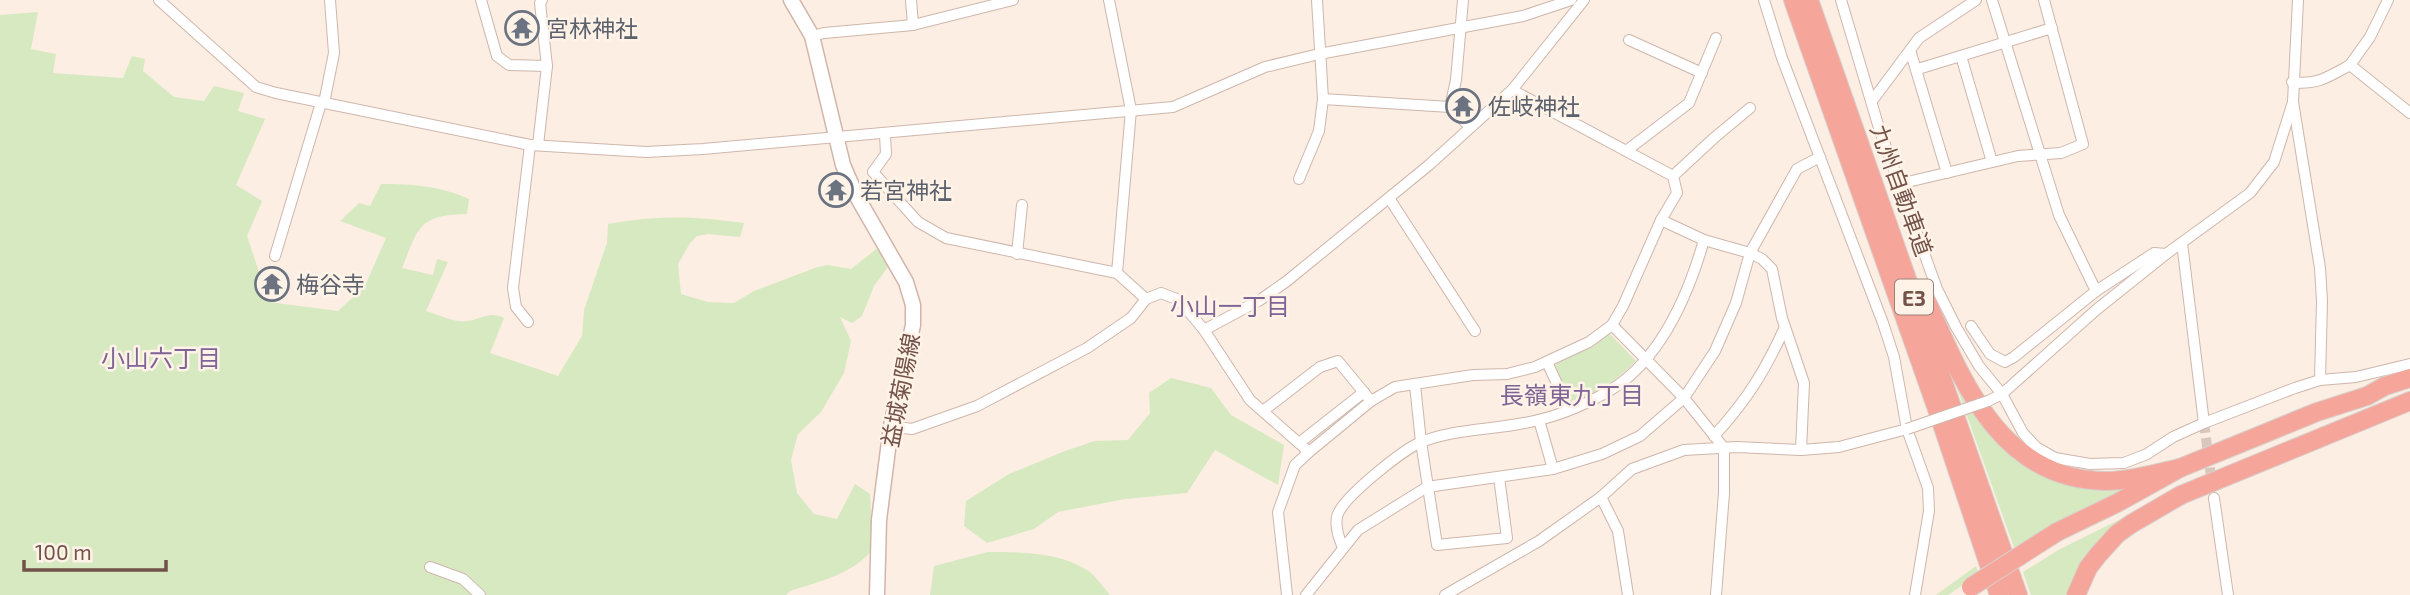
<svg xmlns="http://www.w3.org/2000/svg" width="2410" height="595" viewBox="0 0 2410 595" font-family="'Exo 2','Noto Sans JP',sans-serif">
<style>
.green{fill:#d7e9c1}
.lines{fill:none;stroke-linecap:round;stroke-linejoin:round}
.street-tunnel{stroke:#dac7bc;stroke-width:10;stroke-dasharray:10 5;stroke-linecap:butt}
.street-casing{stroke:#cfb6ac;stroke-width:12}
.secondary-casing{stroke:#d2b5a9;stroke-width:17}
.highway-casing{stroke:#d8cfcc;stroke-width:20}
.street{stroke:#fff;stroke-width:10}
.secondary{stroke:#fff;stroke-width:14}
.highway{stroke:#f5a59a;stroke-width:18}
.street-bridge-casing{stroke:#cfb6ac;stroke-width:12;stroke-linecap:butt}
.highway-bridge-casing{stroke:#d8cfcc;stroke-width:20;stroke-linecap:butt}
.street-bridge{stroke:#fff;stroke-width:10}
.highway-bridge{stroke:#f5a59a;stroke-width:18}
.labels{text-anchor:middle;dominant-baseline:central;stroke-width:5;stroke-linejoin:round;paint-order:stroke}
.shield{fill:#fff3e8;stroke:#9d8279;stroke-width:2}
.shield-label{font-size:21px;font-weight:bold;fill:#735249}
.worship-label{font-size:23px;fill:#5b616d;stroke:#fff3e8;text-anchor:start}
.street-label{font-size:23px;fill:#735249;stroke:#fff3e8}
.neighbourhood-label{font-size:24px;fill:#7f6596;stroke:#fff3e8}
</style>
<rect width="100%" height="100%" fill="#fceee2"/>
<g class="green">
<path d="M38 12 31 49 56 54 53 73 123 78 132 56 145 59 143 71 174 97 204 101 214 86 244 93 238 111 265 119 236 185 262 201 247 236 269 302 338 311 365 286 386 238 340 221 359 203 370 206 381 184C413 184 440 186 469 199L467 214C418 215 419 227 402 268L433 275 437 259 448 262 426 311C437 314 448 320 460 321 475 324 488 309 504 318L490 353 558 376 582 336 584 310 607 243 608 224C660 215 692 216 744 223L740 237 708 234 697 236 690 243 678 264 681 294 708 302 734 303 754 291 815 268 827 265 851 269 879 247 891 263 874 286 862 316 852 323 840 317 851 341 844 373 821 412 798 434 791 460 797 493 814 514 837 519 855 484 870 494 873 549C852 575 820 581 790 591L786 595H0V15Z"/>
<path d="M1609 333 1636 361C1621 375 1590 404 1569 400L1555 367 1557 363 1585 350Z"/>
<polygon points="1171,378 1211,388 1231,415 1284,445 1278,485 1215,450 1187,493 1125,499 1058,512 1034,529 987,543 964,526 966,501 1009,474 1065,451 1095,441 1128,440 1150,413 1149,393"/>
<polygon points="1961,386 2017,455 2129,485 2132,490 2015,550 1957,388"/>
<polygon points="2135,512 2070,595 2031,595 2023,572 2060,549"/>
<path d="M988 552C1020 552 1060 552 1087 570 1096 576 1103 587 1110 595H930L934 566Z"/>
<polygon points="1976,566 1979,574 1948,595 1936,595"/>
</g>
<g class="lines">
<polyline class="street-tunnel" points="2204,423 2212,484"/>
<g class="street-casing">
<g id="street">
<polyline points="159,0 256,87 276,93 530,145 646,152 703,149 1173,107 1265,67 1319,54 1523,16 1571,0"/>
<polyline points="481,0 497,56 509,65 547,66"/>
<polyline points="911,0 913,25"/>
<polyline points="1109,0 1131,110 1117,273"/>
<polyline points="1317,0 1323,99 1450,107 1470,127"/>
<polyline points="1764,0 1782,58 1883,323 1894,357 1907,429 1928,488 1929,511 1915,595"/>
<polyline points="1841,0 1879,128 1937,289 1956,327 1979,366 2002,394 2023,433 2036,447 2055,458 2090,464 2124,463 2147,454 2173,437 2204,423 2295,388 2320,380 2356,377 2410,364"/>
<polyline points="1992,0 2059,215 2096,291 2154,253 2166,254"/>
<polyline points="2298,0 2293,102 2320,268 2322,301 2320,380"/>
<polyline points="812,36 824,33 913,25 1013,0"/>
<polyline points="1629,40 1702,73"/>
<polyline points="1910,50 1947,173"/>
<polyline points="1961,56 1992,162"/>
<polyline points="2350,65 2370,37 2388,0"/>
<polyline points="1918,69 2052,28"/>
<path d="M2292 82C2316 86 2330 76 2350 65L2410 113"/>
<polyline points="1872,101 1919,38 1976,0"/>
<polyline points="324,103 334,53 330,0"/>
<polyline points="1450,107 1456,80 1463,0"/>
<polyline points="885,134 886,154 873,172 918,222 946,238 1117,273 1146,299 1161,293 1179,300 1204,330 1250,400 1309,452"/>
<polyline points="538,145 547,66 540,3 542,0"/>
<polyline points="1626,151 1689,103 1716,38"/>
<polyline points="1673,176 1714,138 1750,108"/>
<polyline points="1299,179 1319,131 1323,99"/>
<polyline points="1899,184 2018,156 2061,153 2083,144 2044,0"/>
<polyline points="1389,198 1475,331"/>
<polyline points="1661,220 1704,240 1750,253 1762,259 1772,269 1782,318 1804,383 1801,450"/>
<polyline points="2182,243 2204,423"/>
<polyline points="1017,254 1022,205"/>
<polyline points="275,256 321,103"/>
<polyline points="528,322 516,307 513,288 530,145"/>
<polyline points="1612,325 1684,398 1724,448 1724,493 1716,595"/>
<polyline points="1971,326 1990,354 2005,362 2014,357 2096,291"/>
<polyline points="1204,330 1260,300 1287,281 1429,165 1512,90 1584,0"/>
<polyline points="1547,362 1569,410"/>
<polyline points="1415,385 1421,442 1437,545 1507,538 1499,477"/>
<polyline points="1988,401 2002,394 2096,310 2166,254 2250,193 2274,162 2293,102"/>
<polyline points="1263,411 1320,367 1338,361 1371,401"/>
<polyline points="1539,420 1553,469"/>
<polyline points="891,426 912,429 977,406 1087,348 1131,318 1146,299"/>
<path d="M1714 436C1747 400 1765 371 1785 327"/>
<polyline points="1299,443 1364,392"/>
<polyline points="1601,497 1618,531 1628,595"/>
<polyline points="2214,498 2228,595"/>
<path d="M1343 548C1339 538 1335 528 1337 517 1340 499 1402 451 1419 443 1451 429 1490 430 1524 423 1554 418 1583 406 1609 391 1661 360 1688 296 1704 240"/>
<polyline points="430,567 463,579 480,595"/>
<polyline points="1287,595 1278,512 1295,465 1309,452 1371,401 1395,387 1473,375 1507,374 1535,367 1589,342 1612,325 1623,306 1661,220 1677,193 1673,176 1512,90"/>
<polyline points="1306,595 1358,530 1427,487 1553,469 1602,454 1640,436 1684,398 1715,351 1736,303 1750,253 1797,169 1820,157"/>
<polyline points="1445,595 1539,541 1601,497 1632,469 1684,450 1737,447 1801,450 1839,447 1907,429"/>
</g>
</g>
<g class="secondary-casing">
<polyline id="secondary" points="791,0 812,36 843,165 856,195 906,282 913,305 913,325 891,426 879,520 877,595"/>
</g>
<g class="highway-casing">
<g id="highway">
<polyline points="1793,0 1938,412 1999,595"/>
<polyline points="1809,0 2018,595"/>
<path d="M1927 302C1963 383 2001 480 2106 481 2130 481 2156 473 2180 468"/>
<polyline points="2057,532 2117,503 2180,468 2317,412 2367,396 2385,386 2410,378"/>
<polyline points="2076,595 2088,568 2098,555 2117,534 2131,524 2181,495 2410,401"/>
</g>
</g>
<use href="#street" class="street"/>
<use href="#secondary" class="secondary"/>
<use href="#highway" class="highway"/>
<g class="street-bridge-casing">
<polyline id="street-bridge" points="1907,429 1988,401"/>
</g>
<g class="highway-bridge-casing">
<polyline id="highway-bridge" points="1971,587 2057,532"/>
</g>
<use href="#street-bridge" class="street-bridge"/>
<use href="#highway-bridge" class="highway-bridge"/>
</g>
<defs>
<g id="temple-ring" transform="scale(1.75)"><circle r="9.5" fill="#fff3e8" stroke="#6b7280" stroke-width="1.5"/><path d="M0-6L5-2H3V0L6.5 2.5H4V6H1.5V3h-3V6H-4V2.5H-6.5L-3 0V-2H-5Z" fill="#6b7280"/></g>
</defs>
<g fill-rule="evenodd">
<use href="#temple-ring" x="522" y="28"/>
<use href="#temple-ring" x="1463" y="106"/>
<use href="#temple-ring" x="836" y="190"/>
<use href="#temple-ring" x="272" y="284"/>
</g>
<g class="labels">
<rect class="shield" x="1895" y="279.5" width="38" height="35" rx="5"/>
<g class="shield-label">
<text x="1914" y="297">E3</text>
</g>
<g class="worship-label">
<text x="546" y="28">宮林神社</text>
<text x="1488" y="106">佐岐神社</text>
<text x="860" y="190">若宮神社</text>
<text x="296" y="284">梅谷寺</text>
</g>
<g class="street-label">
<text transform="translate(1902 190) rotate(70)">九州自動車道</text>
<text transform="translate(900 390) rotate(-79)">益城菊陽線</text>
</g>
<g class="neighbourhood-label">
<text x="1230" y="305">小山一丁目</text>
<text x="161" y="357">小山六丁目</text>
<text x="1572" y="394">長嶺東九丁目</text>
</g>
</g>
<path d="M24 560v10h142v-10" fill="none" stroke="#735249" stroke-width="3.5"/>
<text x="35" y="560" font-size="21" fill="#735249" stroke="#fff3e8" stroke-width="5" paint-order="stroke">100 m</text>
</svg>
